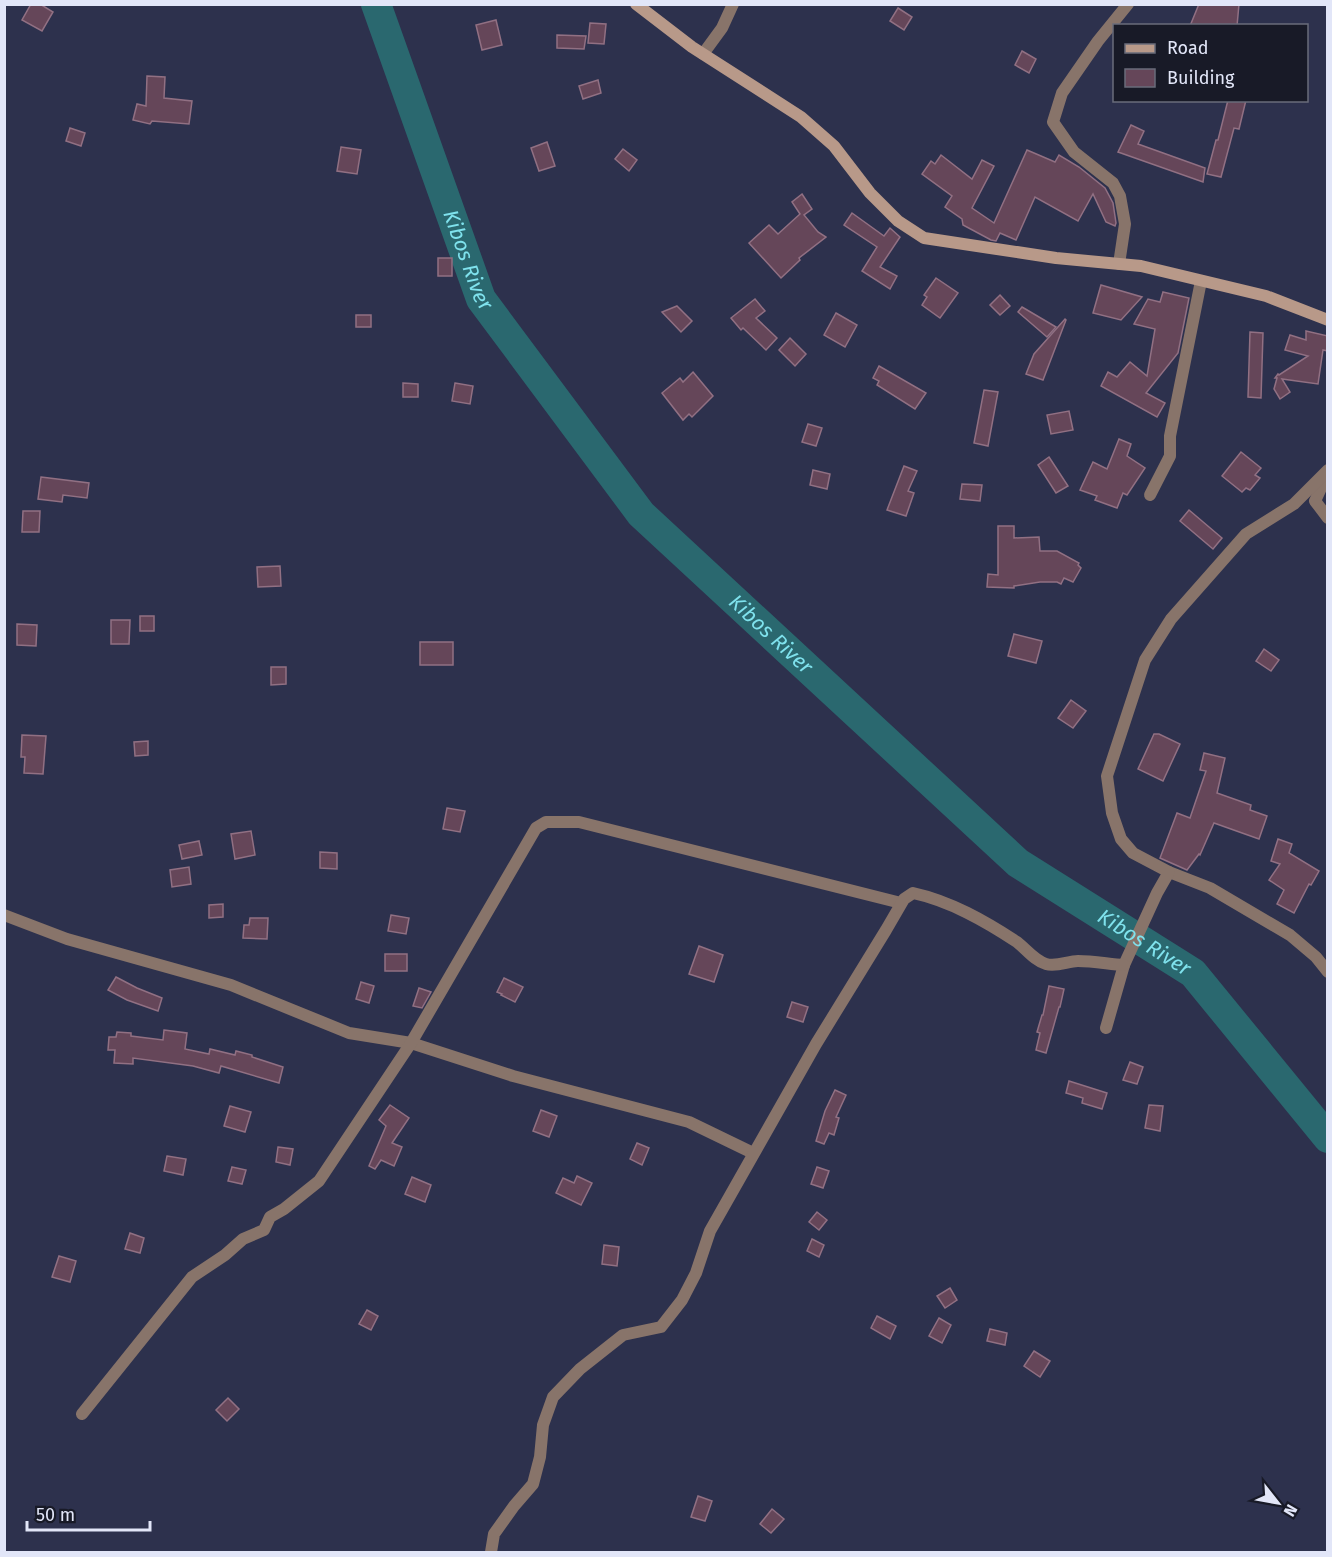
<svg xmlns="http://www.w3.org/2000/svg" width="1332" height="1557" viewBox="0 0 1332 1557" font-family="'Fira Sans',sans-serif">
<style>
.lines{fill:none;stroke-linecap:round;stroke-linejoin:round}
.river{stroke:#2a686f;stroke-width:30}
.building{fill:#654659;stroke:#917083;stroke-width:1.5}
.minor{stroke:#88746a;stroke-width:12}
.secondary{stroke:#b89989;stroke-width:12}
.labels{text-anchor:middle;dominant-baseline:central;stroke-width:4.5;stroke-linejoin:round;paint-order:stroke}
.water-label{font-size:21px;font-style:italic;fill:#7fe2ed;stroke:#181a27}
</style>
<rect width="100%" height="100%" fill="#2d314d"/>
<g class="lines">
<path class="river" id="s1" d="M376 4 481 299 641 514 1018 863 1193 973 1328 1138"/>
</g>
<g class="building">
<polygon points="31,4 40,4 53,12 42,31 22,20"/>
<polygon points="1199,4 1239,4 1237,26 1190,26"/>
<polygon points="898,8 912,17 904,30 890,21"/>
<polygon points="496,20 502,45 482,50 476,25"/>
<polygon points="590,23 606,24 604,44 588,43"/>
<polygon points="557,35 586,36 584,49 557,48"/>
<polygon points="1022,51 1036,59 1029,73 1015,65"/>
<polygon points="147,76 165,77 164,98 192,101 189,124 152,121 150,124 133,120 137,104 146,106"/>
<polygon points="598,80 601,93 583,99 579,86"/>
<polygon points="1228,100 1246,100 1239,129 1234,128 1221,177 1207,174 1216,140 1218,140"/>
<polygon points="1131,125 1144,131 1138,144 1205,168 1203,182 1118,152"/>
<polygon points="70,128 85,133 81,146 66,141"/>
<polygon points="547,142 555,166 539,171 531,148"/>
<polygon points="341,147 361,150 357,174 337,171"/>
<polygon points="623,149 637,160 629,171 615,159"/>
<polygon points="1027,150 1055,162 1059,155 1079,167 1105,188 1113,203 1116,223 1115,226 1106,222 1093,194 1078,221 1035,197 1016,240 1000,233 996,241 991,240 963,225 962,219 945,207 952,196 922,174 931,161 935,164 941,155 972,179 982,160 994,166 972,208 994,223"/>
<polygon points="802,194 812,209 804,215 818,232 826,237 799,258 800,260 781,278 749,243 769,225 778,234 800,214 792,202"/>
<polygon points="852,213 884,236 890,228 900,237 880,267 897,276 890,289 862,271 877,247 844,225"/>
<rect x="438" y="258" width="14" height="18"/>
<polygon points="936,278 958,293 940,318 922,305 927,297 924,295"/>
<polygon points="1101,285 1142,297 1121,320 1093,313"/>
<polygon points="1163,292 1189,298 1178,353 1146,393 1165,403 1157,417 1101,386 1108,372 1117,377 1130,362 1147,376 1155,329 1134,324 1148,299 1160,302"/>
<polygon points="1000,295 1010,306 1000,315 990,305"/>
<polygon points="755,299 765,311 756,318 777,338 766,350 743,328 741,330 731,318"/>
<polygon points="677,306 692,321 681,332 662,312"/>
<polygon points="1022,307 1056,327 1047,337 1018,312"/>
<polygon points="836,313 857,325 845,347 824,335"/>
<rect x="356" y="315" width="15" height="12"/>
<polygon points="1065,319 1066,320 1043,380 1026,374 1034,354"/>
<polygon points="1306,331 1328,336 1328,351 1323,350 1318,384 1282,379 1290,392 1280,399 1274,389 1277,378 1275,378 1278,374 1279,375 1308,356 1285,350 1290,335 1306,340"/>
<polygon points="1250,332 1263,333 1261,398 1248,397"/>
<polygon points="790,338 806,354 795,366 779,350"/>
<polygon points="879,366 926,393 915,409 877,385 879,381 873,378"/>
<polygon points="693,372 713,396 692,417 689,414 683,420 662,393 680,378 683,382"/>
<polygon points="403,383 418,384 418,397 403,397"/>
<polygon points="455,383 473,386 470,404 452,401"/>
<polygon points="984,390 998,392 988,446 974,443"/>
<polygon points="1069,411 1073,430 1051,434 1047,415"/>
<polygon points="808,424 822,428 816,446 802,442"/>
<polygon points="1119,439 1131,444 1127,456 1145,468 1127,495 1123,493 1117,508 1095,500 1097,496 1080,490 1093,462 1107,469"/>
<polygon points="1241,452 1261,468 1255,475 1260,478 1250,490 1246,488 1242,492 1222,476"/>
<polygon points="1049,457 1068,486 1056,493 1038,465"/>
<polygon points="904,466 917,471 908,491 914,493 906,516 887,510"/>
<polygon points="813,470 830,474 827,489 810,485"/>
<polygon points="41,477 89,483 87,498 63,495 62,502 38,499"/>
<polygon points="962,484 982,485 980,501 960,499"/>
<polygon points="1189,510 1222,538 1213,549 1180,521"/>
<polygon points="23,511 40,511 39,532 22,532"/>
<polygon points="998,526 1014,526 1014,538 1039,537 1040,551 1057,551 1079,563 1078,565 1081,568 1073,582 1064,578 1061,584 1057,582 1040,582 1014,586 1014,588 987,587 988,574 998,575"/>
<polygon points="280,566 281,586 258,587 257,567"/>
<rect x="140" y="616" width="14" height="15"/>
<polygon points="111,620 130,620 129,644 111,644"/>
<polygon points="17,624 37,625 36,646 17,645"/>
<polygon points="1014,634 1042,641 1036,663 1008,656"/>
<rect x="420" y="642" width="33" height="23"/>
<polygon points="1264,649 1279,660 1271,671 1256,661"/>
<polygon points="271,667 286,667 286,684 271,685"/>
<polygon points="1071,700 1086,711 1073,728 1058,718"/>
<polygon points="1154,734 1159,734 1180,744 1163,781 1138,769"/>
<polygon points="22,735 46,736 43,774 24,773 25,757 21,757"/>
<polygon points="148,741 148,755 135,756 134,742"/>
<polygon points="1204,753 1225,758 1217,793 1251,805 1250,810 1267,816 1259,839 1214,823 1200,855 1199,854 1187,870 1160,858 1177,813 1190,818 1206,771 1200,770"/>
<polygon points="447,808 465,811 460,832 443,829"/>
<polygon points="251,831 255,855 235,859 231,834"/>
<polygon points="1278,839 1292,844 1289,853 1319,871 1311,885 1309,884 1294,913 1277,904 1284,890 1269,880 1280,864 1271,861"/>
<polygon points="199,841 202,855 182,859 179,845"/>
<polygon points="320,852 337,853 337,869 320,868"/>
<polygon points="189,867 191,884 172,887 170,870"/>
<polygon points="223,904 223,917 209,918 209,905"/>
<polygon points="391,915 409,918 406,934 388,931"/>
<polygon points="250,918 268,918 267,939 243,938 244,925 249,925"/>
<polygon points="699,946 723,955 714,982 689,974"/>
<rect x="385" y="954" width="22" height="17"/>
<polygon points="116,977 137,988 162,998 158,1011 127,1000 108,990"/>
<polygon points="504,978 523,987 515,1002 501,995 502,994 497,992"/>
<polygon points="361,982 374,986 369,1003 356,999"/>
<polygon points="1049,986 1064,989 1060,1007 1059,1007 1046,1053 1036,1050 1040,1033 1037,1032 1042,1015 1043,1015"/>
<polygon points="419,988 431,992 422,1008 413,1006"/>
<polygon points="792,1002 808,1007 803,1022 787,1017"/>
<polygon points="164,1030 187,1033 185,1049 209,1054 210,1049 235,1055 236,1051 252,1055 252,1057 283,1067 279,1083 221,1066 219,1073 193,1066 133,1058 133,1064 114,1063 115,1050 108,1050 109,1037 116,1037 117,1032 131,1033 131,1036 163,1040"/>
<polygon points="1130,1062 1143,1067 1137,1084 1123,1080"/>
<polygon points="1069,1081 1107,1093 1102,1109 1082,1103 1083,1098 1066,1093"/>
<polygon points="835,1090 846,1095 836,1117 839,1118 834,1135 829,1133 824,1144 816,1141 825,1111"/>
<polygon points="390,1105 409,1118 392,1143 402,1147 394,1166 381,1160 375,1169 369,1166 386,1126 379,1120"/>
<polygon points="1149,1105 1163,1106 1160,1131 1145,1128"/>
<polygon points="230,1106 251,1112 245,1132 224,1126"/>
<polygon points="541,1110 557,1116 549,1137 533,1131"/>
<polygon points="637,1143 649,1148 642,1165 630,1159"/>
<polygon points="278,1147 293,1149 290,1165 276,1162"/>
<polygon points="167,1156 186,1159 183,1175 164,1171"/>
<polygon points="232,1167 246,1170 242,1184 228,1181"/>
<polygon points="817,1167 829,1171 823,1188 811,1184"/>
<polygon points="577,1176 592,1183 581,1205 556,1193 563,1178 574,1183"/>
<polygon points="412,1177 431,1185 425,1202 405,1194"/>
<polygon points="817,1212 827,1220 819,1230 809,1222"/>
<polygon points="130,1233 144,1238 140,1253 125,1249"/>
<polygon points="812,1239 824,1245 819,1257 807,1251"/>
<polygon points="604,1245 619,1247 617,1266 602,1264"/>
<polygon points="59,1256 76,1261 70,1282 52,1277"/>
<polygon points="950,1288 957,1300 945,1308 937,1296"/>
<polygon points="367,1310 378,1316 371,1330 359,1324"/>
<polygon points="877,1316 896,1326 890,1339 871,1328"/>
<polygon points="939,1318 951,1325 942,1343 929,1336"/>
<polygon points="990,1329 1007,1333 1005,1345 987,1341"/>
<polygon points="1034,1351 1050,1361 1040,1377 1024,1366"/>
<polygon points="228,1398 239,1409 227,1421 216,1410"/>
<polygon points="698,1496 712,1501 705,1521 691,1517"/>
<polygon points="772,1509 784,1519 771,1533 760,1524"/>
</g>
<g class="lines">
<g class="minor">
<polyline points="703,54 722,28 733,4"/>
<polyline points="1119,264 1125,224 1120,196 1113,183 1074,152 1053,122 1062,93 1098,41 1128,4"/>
<polyline points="1326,475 1322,486 1315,501 1328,518"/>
<polyline points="1150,495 1170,456 1170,436 1201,281"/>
<polyline points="1169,872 1210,888 1290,935 1316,957 1328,972"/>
<polyline points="4,915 67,939 231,985 349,1033 411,1043 513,1076 689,1122 753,1153"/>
<polyline points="1106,1028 1124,965 1157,893 1169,872 1133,853 1121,839 1112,813 1107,776 1145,660 1171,619 1246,534 1294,504 1328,470"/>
<polyline points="82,1414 192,1277 225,1255 243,1239 264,1230 270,1217 284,1209 319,1181 411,1043 536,828 546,822 579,822 901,903"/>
<path d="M491 1552 494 1534 514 1506 533 1484 540 1457 543 1425 553 1397 580 1369 623 1335 661 1327 682 1300 696 1273 710 1231 816 1044 886 930 904 899 913 893C950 901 985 921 1017 942 1026 949 1035 961 1046 964 1057 967 1068 961 1078 961 1093 961 1109 964 1124 965"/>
</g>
<polyline class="secondary" points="636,4 692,47 801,117 834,146 870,193 898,221 924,238 1056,258 1141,266 1266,296 1328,320"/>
</g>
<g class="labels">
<g class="water-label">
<text stroke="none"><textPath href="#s1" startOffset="272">Kibos River</textPath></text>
<text stroke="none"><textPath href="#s1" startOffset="758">Kibos River</textPath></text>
<text stroke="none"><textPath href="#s1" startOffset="1244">Kibos River</textPath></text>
</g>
</g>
<rect width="1332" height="1557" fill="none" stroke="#e2e6f8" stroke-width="12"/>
<rect x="1113" y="24" width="195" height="78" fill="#181a27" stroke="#696c7b" stroke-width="1.5"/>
<rect x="1125" y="44" width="30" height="9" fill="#b89989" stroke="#696c7b" stroke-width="1.5"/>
<text x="1167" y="54" font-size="18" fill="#e2e6f8">Road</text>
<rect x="1125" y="69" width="30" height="18" fill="#654659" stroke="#696c7b" stroke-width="1.5"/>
<text x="1167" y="84" font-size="18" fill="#e2e6f8">Building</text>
<g transform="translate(1278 1503) rotate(121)" stroke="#181a27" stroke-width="4.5" paint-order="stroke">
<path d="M0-4.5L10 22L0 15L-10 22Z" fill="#e2e6f8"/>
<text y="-9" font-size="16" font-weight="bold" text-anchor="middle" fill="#e2e6f8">N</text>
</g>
<path d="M27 1521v9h123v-9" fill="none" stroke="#e2e6f8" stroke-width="3"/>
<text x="36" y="1521" font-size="18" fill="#e2e6f8" stroke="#181a27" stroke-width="4.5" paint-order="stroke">50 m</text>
</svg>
